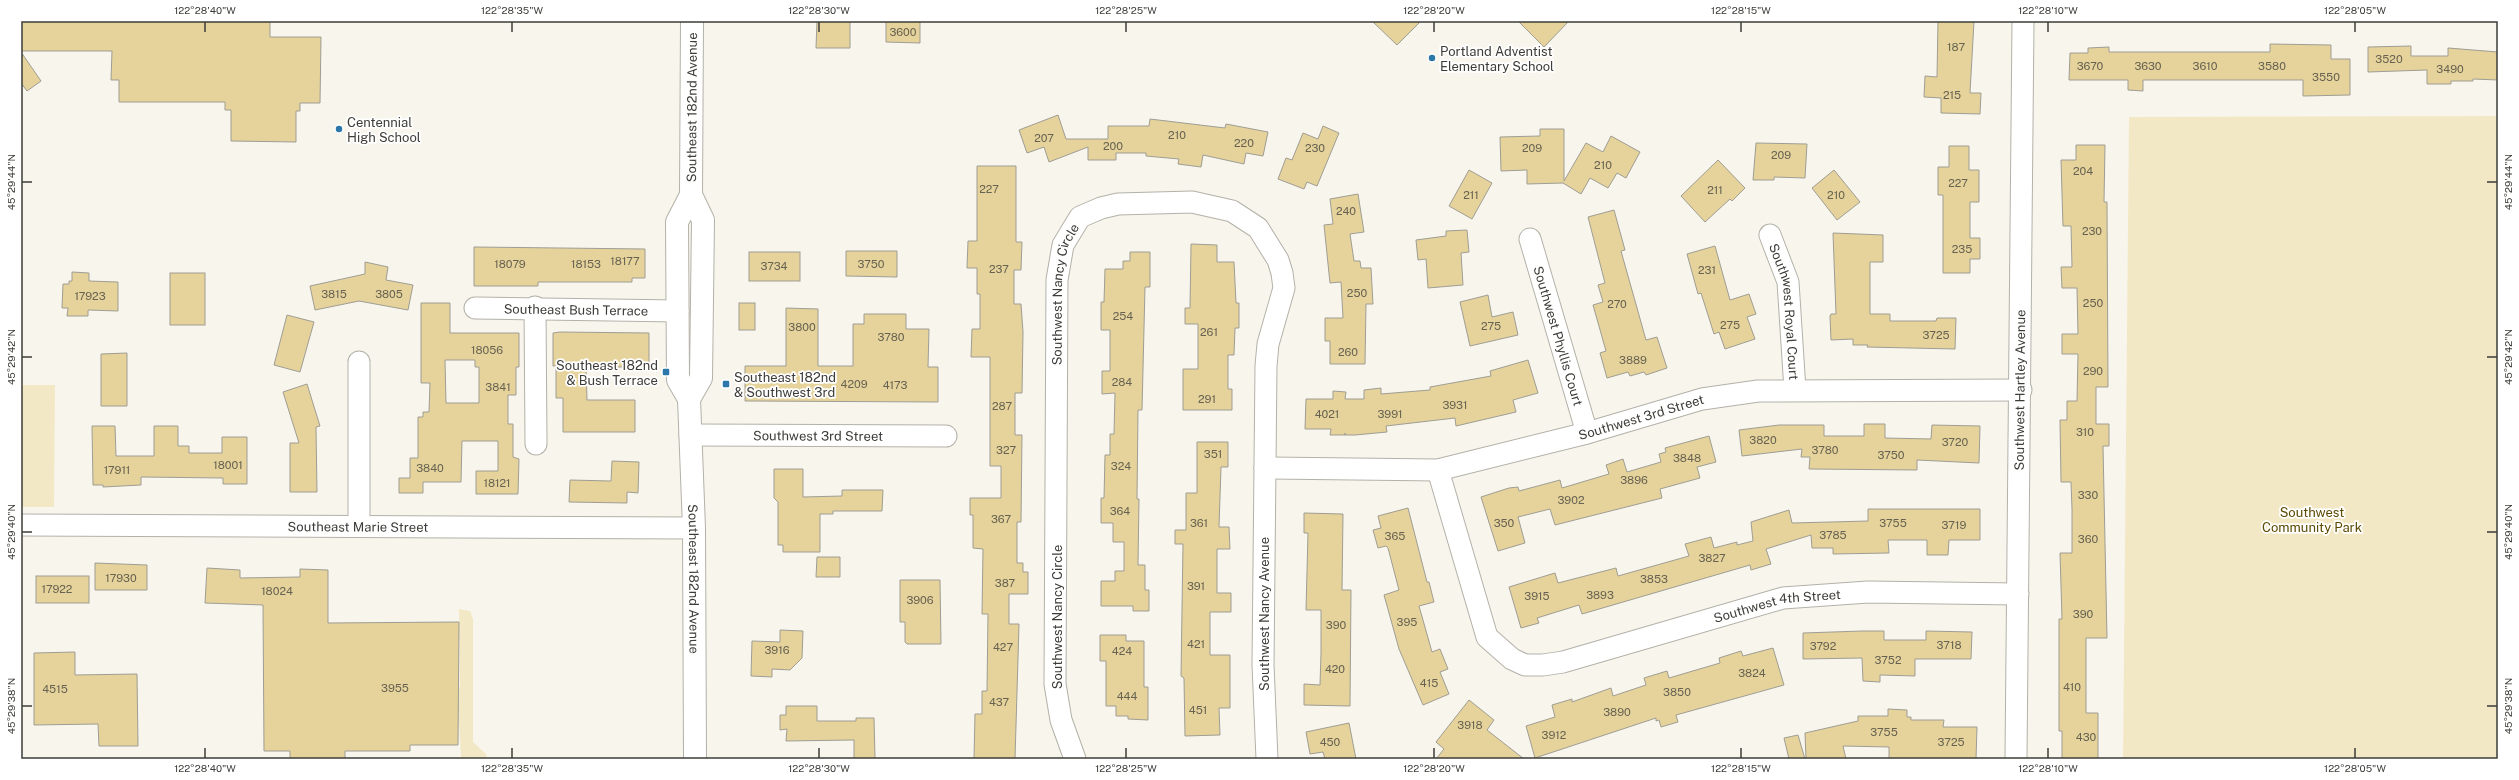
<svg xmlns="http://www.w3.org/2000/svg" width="2519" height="780" viewBox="0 0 2519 780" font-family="'Public Sans',sans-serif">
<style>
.green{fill:#f3e8c6}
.building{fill:#e5d39b;stroke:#9f9d94;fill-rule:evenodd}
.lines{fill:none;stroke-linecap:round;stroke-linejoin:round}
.street-casing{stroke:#b3b1a8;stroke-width:23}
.primary-casing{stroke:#b3b1a8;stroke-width:24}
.street{stroke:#fff;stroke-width:21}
.primary{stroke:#fff;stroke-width:22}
.ticks{fill:none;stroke:#3d3c38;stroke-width:1.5}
.poi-dot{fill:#2b77aa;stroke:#fff;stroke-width:1.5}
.labels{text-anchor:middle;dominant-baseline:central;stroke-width:3.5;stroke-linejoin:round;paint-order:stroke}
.number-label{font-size:11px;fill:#676251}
.poi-label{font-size:13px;fill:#3d3c38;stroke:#fff;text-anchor:start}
.street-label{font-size:13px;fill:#3d3c38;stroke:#fff}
.park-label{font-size:13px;fill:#5d4a03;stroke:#fff}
.neatline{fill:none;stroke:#3d3c38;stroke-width:1.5}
.ticks-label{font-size:10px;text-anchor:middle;fill:#3d3c38}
</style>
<rect width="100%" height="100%" fill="#f8f5ec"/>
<g class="green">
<polygon points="2498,116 2498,759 2123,759 2129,117"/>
<polygon points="21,385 55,385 54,507 21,507"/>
<polygon points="459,609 470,611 473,619 473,742 487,755 486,758 463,759 461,757 457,688 460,687"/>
</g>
<g class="building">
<polygon points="21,21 270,21 270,37 321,37 320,103 300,103 300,111 296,111 296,142 231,141 231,110 225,110 225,102 119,102 119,80 111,80 112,51 21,51"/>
<polygon points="817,21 850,21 850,48 816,48"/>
<polygon points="886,21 920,21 920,43 886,42"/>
<polygon points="1372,21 1421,21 1397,45"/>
<polygon points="1518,21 1569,21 1544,47"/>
<polygon points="1938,21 1974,21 1970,93 1981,93 1980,114 1941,113 1941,98 1924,97 1925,76 1937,77"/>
<polygon points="2270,44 2331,45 2331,59 2350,59 2350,95 2303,96 2303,80 2143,80 2143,91 2128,90 2128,80 2069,80 2070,53 2088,53 2088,48 2109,47 2109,52 2270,52"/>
<polygon points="2411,46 2411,56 2448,56 2448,48 2498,52 2498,80 2473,79 2473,81 2451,81 2451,84 2427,84 2427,70 2368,72 2368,47"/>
<polygon points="21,52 41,81 27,91 21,83"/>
<polygon points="1058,115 1066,139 1108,139 1108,126 1149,126 1150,119 1225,128 1226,124 1268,132 1263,156 1246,153 1244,164 1203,155 1201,167 1178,164 1179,159 1146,156 1146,153 1116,153 1116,160 1088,160 1088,147 1049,162 1044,147 1027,153 1019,130"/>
<polygon points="1323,126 1339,133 1317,186 1307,182 1304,189 1278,179 1286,158 1292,160 1303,133 1318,139"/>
<polygon points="1540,129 1564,129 1564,181 1586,143 1603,152 1611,136 1640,152 1626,178 1617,173 1608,188 1590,178 1581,194 1563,183 1527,184 1527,170 1501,171 1500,137 1540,136"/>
<polygon points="1756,143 1807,144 1805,178 1774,177 1774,180 1753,180"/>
<polygon points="2076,145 2105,145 2104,202 2107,202 2108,387 2096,387 2096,424 2109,424 2109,446 2103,446 2107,638 2086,638 2086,713 2098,713 2098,759 2062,759 2062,731 2059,731 2059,619 2062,619 2060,553 2072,553 2072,509 2071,482 2061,482 2060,420 2067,420 2067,401 2077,401 2078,354 2062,354 2062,334 2078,334 2077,288 2062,288 2061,267 2072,267 2071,226 2063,226 2061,160 2076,160"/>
<polygon points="1949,146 1969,146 1969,170 1979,170 1979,202 1970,202 1970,238 1980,238 1980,259 1970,259 1970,273 1943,273 1943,195 1938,195 1938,167 1949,167"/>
<polygon points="1718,160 1745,188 1732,201 1730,199 1705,222 1681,196"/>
<polygon points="977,166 1016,166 1016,242 1022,242 1021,270 1014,270 1014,304 1021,304 1023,332 1022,393 1015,393 1015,435 1022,435 1021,522 1017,522 1017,563 1023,563 1023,572 1028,572 1028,594 1009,594 1009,624 1019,624 1015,759 974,759 975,714 982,714 982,691 987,691 988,614 982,614 983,549 973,548 973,515 970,515 970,498 1001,498 1001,466 990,466 990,357 971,357 972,329 980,329 980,294 977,294 977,268 967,268 968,241 977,241"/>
<polygon points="1469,170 1492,183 1472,219 1449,206"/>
<polygon points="1834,170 1860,202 1837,220 1812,188"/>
<polygon points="1358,194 1364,232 1350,234 1354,261 1360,261 1361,268 1371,268 1373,304 1366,304 1365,364 1330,364 1330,341 1325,341 1325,318 1343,318 1341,282 1330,283 1324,225 1333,224 1330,199"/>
<polygon points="1614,210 1625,250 1621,251 1646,340 1657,337 1667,368 1646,375 1644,372 1630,376 1628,372 1607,378 1600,353 1606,351 1593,305 1603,302 1598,285 1605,283 1588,217"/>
<polygon points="1467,230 1469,252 1461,253 1463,285 1428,288 1426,259 1418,260 1416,240 1446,236 1446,231"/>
<polygon points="1833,233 1883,235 1883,262 1870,262 1870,314 1890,314 1890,321 1936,321 1937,318 1956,318 1955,349 1867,347 1868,345 1853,345 1853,339 1831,340 1830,316 1831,314 1836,314"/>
<polygon points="1191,244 1217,245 1217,262 1234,262 1236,303 1239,303 1239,328 1235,328 1234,355 1228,355 1228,389 1232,389 1232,410 1183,410 1183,369 1198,369 1198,324 1185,324 1185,308 1190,308"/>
<polygon points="1715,246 1730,300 1749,294 1756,314 1747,317 1755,339 1725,349 1719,332 1714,334 1701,293 1698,294 1687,254"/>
<polygon points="474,247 645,249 645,278 632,278 632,282 538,282 538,286 474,286"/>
<polygon points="846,251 897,251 897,277 846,276"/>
<rect x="749" y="252" width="51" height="29"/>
<polygon points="1130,252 1150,252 1150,287 1145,287 1142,410 1138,410 1137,499 1139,499 1138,565 1145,565 1145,590 1149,590 1149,611 1133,611 1133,606 1101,606 1101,581 1115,581 1115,571 1124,571 1124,542 1113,542 1113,523 1101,523 1101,498 1104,498 1105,455 1110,455 1110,434 1114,434 1115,393 1102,394 1102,371 1110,371 1110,330 1101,330 1101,302 1104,302 1105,269 1123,269 1123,261 1130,261"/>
<polygon points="365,262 388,267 386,280 413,285 408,310 359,301 315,310 310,286 365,274"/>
<polygon points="72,272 89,273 89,281 118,282 118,311 88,310 88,316 67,316 68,308 62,308 63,284 69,284 69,281 72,281"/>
<rect x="170" y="273" width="35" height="52"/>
<polygon points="1488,295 1492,317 1513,312 1518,335 1470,346 1460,302"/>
<path d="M421 303H450V333H519V367H516V395H508V424H513V457L519 459 518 494H476V471H498V441H462L461 482H423V493H399V478H410V458H418V417H423V412H429L430 383H421ZM445 360H475V367H479V403H446Z"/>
<rect x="739" y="303" width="16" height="27"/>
<polygon points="786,308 818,309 818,366 853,366 853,324 864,324 864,314 906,314 906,329 929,329 928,367 938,367 938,402 745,401 745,366 786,366"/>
<polygon points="287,315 314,322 300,372 274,365"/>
<polygon points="560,332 649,333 649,367 586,367 587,400 635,400 635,432 563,432 563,398 556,398 556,366 553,366 553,333"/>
<polygon points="127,353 127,406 101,406 101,354"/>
<polygon points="1528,360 1538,393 1513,400 1516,412 1456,426 1455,418 1386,426 1387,432 1355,435 1345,435 1345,433 1345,435 1330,435 1331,429 1305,429 1306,399 1333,399 1333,391 1346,392 1345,399 1364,399 1364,390 1381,388 1381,394 1430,390 1430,387 1491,376 1490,371"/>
<polygon points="307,384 320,426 316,427 317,492 290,492 290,443 299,443 283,392"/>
<polygon points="1864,424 1885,424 1885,438 1931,439 1932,425 1980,426 1979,463 1917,460 1917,470 1809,469 1810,457 1801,457 1802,449 1742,456 1739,430 1779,425 1824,425 1824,436 1864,436"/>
<polygon points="92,426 115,426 116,456 154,456 154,426 178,426 178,446 189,446 189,453 222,453 222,437 247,437 247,484 223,484 223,478 141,477 141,485 103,487 103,485 93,485"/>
<polygon points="1709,436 1716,462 1697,467 1700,478 1660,489 1662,498 1555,525 1550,509 1518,517 1525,543 1498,551 1481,497 1509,488 1518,487 1519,491 1560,480 1562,488 1609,474 1606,465 1623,459 1627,472 1661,462 1659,454 1666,452 1665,448"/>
<polygon points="1197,442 1228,442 1228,467 1221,467 1219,527 1229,527 1230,549 1217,549 1217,593 1231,593 1231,612 1210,612 1210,655 1230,655 1230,708 1219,708 1220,735 1185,736 1184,678 1181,676 1183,544 1175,544 1175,530 1186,530 1186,493 1197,493"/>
<polygon points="612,461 639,462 638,493 627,492 627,503 569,502 570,480 611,481"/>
<polygon points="774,469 803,469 803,497 842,496 842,490 883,490 882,511 833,511 833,514 820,514 820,552 783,552 783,545 778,545 778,502 774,498"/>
<polygon points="1408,508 1427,582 1429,582 1434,602 1419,606 1432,652 1440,649 1448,669 1440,672 1449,694 1423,705 1399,649 1384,595 1399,590 1388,548 1386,546 1378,548 1373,530 1381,528 1378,516"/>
<polygon points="1868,509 1980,509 1980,540 1949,540 1948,555 1927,555 1927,540 1888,540 1889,553 1833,554 1833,548 1812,548 1811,535 1766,549 1771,564 1751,570 1750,565 1582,614 1579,605 1537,618 1539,623 1521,628 1509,587 1555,573 1558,583 1616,568 1618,576 1689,556 1685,544 1711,537 1714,548 1737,542 1737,545 1753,541 1751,522 1789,510 1792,523 1868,521"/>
<polygon points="1304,513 1343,514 1342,590 1351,590 1350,706 1304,705 1304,684 1320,685 1321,653 1321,610 1306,610 1308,533 1304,533"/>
<polygon points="817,557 840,557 840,577 816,577"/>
<polygon points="95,563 147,565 147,590 95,590"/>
<polygon points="207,568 240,570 240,578 300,577 300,569 328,570 328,623 459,622 458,745 410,745 410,751 345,751 345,759 290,759 290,751 264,751 263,605 205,603"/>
<rect x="36" y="576" width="53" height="27"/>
<polygon points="900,580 940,580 941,644 907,644 905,642 905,622 900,622"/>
<polygon points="780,630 803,631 802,658 790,670 772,669 772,677 751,676 752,641 780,642"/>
<polygon points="1862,631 1884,631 1884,640 1926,640 1926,631 1972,632 1971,659 1915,659 1915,676 1880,675 1880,682 1863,681 1862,658 1803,659 1803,633"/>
<polygon points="1100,635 1126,635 1126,641 1144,641 1144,687 1148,687 1148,720 1128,719 1128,716 1116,716 1116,706 1106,706 1106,661 1100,661"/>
<polygon points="1773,648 1784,685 1676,715 1678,722 1661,727 1659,720 1656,721 1656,718 1535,758 1526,726 1555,717 1552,705 1572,699 1572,702 1611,688 1613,696 1646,685 1644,678 1667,671 1669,678 1720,663 1719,658 1741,651 1743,656"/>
<polygon points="75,652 75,675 137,674 138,746 99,746 98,724 34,725 34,653"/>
<polygon points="1469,700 1494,720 1487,730 1524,759 1436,759 1444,749 1436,742"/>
<polygon points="786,706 817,706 817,721 856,721 856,718 874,718 875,759 854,759 854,740 786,741 787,729 780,730 780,715 786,715"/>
<polygon points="1888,709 1907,710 1907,717 1911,717 1911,720 1944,720 1943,727 1977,727 1976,759 1889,759 1889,747 1843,746 1846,759 1806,759 1805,733 1858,721 1858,716 1888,716"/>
<polygon points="1349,723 1356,759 1325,759 1323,752 1310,754 1306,732"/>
<polygon points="1798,735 1805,759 1789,759 1784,738"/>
</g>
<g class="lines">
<g class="street-casing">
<g id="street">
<path id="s1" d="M1770 235 1788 282 1795 390"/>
<path id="s2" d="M1530 239 1587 433"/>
<polyline points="535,307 536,444"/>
<path id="s3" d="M475 308 678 311"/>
<path id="s4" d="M690 435 946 436"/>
<path id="s5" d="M1265 468 1438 470 1587 433 1702 399 1758 391 2021 390"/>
<path id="s6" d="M1438 470 1487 637 1512 659 1525 665H1543L1563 662 1783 598 1868 592 2018 594"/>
<path id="s7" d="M21 525 694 528"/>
<polyline points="359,526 359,362"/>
<path id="s8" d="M1075 759 1061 720 1055 684 1057 280 1063 245 1080 217 1101 208 1118 204 1192 202 1232 211 1258 228 1278 260 1282 273 1284 288 1268 344 1266 366 1263 665 1267 759"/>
<path id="s9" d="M2016 759 2023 21"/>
</g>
</g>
<g class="primary-casing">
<g id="primary">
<path id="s10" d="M691 195 703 220 701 378 689 399 694 528 695 759"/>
<path id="s11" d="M689 399 678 380 677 222 691 195 692 21"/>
</g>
</g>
<use href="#street" class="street"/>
<use href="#primary" class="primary"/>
</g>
<path class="ticks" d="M205 22V32M512 22V32M819 22V32M1126 22V32M1434 22V32M1741 22V32M2048 22V32M2355 22V32M22 182H32M2487 182H2497M22 357H32M2487 357H2497M22 532H32M2487 532H2497M22 706H32M2487 706H2497M205 748V758M512 748V758M819 748V758M1126 748V758M1434 748V758M1741 748V758M2048 748V758M2355 748V758"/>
<g class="poi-dot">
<circle cx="1432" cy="58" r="4"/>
<circle cx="339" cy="129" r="4"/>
<rect x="662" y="368" width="8" height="8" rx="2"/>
<rect x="722" y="380" width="8" height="8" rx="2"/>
</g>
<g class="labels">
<g class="number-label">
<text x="903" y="32">3600</text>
<text x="1956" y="47">187</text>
<text x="2389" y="59">3520</text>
<text x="2090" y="66">3670</text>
<text x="2148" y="66">3630</text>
<text x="2205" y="66">3610</text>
<text x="2272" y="66">3580</text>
<text x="2450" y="69">3490</text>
<text x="2326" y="77">3550</text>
<text x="1952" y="95">215</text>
<text x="1177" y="135">210</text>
<text x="1044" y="138">207</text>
<text x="1244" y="143">220</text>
<text x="1113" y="146">200</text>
<text x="1315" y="148">230</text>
<text x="1532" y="148">209</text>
<text x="1781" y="155">209</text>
<text x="1603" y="165">210</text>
<text x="2083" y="171">204</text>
<text x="1958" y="183">227</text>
<text x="989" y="189">227</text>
<text x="1715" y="190">211</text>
<text x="1471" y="195">211</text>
<text x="1836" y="195">210</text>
<text x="1346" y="211">240</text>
<text x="2092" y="231">230</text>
<text x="1962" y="249">235</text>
<text x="625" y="261">18177</text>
<text x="510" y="264">18079</text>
<text x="586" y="264">18153</text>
<text x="871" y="264">3750</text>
<text x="774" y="266">3734</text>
<text x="999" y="269">237</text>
<text x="1707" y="270">231</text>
<text x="1357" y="293">250</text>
<text x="334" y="294">3815</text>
<text x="389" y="294">3805</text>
<text x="90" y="296">17923</text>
<text x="2093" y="303">250</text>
<text x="1617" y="304">270</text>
<text x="1123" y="316">254</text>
<text x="1730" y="325">275</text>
<text x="1491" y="326">275</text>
<text x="802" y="327">3800</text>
<text x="1209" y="332">261</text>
<text x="1936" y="335">3725</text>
<text x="891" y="337">3780</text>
<text x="487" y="350">18056</text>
<text x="1348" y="352">260</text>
<text x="1633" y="360">3889</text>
<text x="2093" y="371">290</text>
<text x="1122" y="382">284</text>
<text x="854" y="384">4209</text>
<text x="895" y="385">4173</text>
<text x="498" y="387">3841</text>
<text x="1207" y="399">291</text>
<text x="1455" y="405">3931</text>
<text x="1002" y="406">287</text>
<text x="1327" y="414">4021</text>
<text x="1390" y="414">3991</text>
<text x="2085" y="432">310</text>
<text x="1763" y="440">3820</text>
<text x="1955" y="442">3720</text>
<text x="1006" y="450">327</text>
<text x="1825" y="450">3780</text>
<text x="1213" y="454">351</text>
<text x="1891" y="455">3750</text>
<text x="1687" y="458">3848</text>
<text x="228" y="465">18001</text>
<text x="1121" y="466">324</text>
<text x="430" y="468">3840</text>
<text x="117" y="470">17911</text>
<text x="1634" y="480">3896</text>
<text x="497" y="483">18121</text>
<text x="2088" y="495">330</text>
<text x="1571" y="500">3902</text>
<text x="1120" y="511">364</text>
<text x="1001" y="519">367</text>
<text x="1199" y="523">361</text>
<text x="1504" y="523">350</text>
<text x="1893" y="523">3755</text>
<text x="1954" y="525">3719</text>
<text x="1833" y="535">3785</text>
<text x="1395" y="536">365</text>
<text x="2088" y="539">360</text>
<text x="1712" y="558">3827</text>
<text x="121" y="578">17930</text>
<text x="1654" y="579">3853</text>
<text x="1005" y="583">387</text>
<text x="1196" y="586">391</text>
<text x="57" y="589">17922</text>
<text x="277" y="591">18024</text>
<text x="1600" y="595">3893</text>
<text x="1537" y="596">3915</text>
<text x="920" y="600">3906</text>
<text x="2083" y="614">390</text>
<text x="1407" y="622">395</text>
<text x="1336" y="625">390</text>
<text x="1196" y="644">421</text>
<text x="1949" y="645">3718</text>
<text x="1823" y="646">3792</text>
<text x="1003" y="647">427</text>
<text x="777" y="650">3916</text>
<text x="1122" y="651">424</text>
<text x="1888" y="660">3752</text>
<text x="1335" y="669">420</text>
<text x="1752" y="673">3824</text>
<text x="1429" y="683">415</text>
<text x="2072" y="687">410</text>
<text x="395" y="688">3955</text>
<text x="55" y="689">4515</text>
<text x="1677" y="692">3850</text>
<text x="1127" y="696">444</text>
<text x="999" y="702">437</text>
<text x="1198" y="710">451</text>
<text x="1617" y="712">3890</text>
<text x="1470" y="725">3918</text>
<text x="1884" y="732">3755</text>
<text x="1554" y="735">3912</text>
<text x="2086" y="737">430</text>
<text x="1330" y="742">450</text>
<text x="1951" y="742">3725</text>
</g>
<g class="poi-label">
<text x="1440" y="51">Portland Adventist<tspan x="1440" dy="15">Elementary School</tspan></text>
<text x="347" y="122">Centennial<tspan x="347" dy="15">High School</tspan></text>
<text x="658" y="365" text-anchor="end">Southeast 182nd<tspan x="658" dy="15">&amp; Bush Terrace</tspan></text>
<text x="734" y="377">Southeast 182nd<tspan x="734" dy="15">&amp; Southwest 3rd</tspan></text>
</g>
<g class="street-label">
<text stroke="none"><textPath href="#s11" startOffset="298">Southeast 182nd Avenue</textPath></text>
<text stroke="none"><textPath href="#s8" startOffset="469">Southwest Nancy Circle</textPath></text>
<text stroke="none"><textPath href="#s3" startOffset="101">Southeast Bush Terrace</textPath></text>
<text stroke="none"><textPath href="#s1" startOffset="79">Southwest Royal Court</textPath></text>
<text stroke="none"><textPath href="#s2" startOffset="101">Southwest Phyllis Court</textPath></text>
<text stroke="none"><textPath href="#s9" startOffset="369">Southwest Hartley Avenue</textPath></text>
<text stroke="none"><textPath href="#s5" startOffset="383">Southwest 3rd Street</textPath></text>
<text stroke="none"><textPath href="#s4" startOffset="128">Southwest 3rd Street</textPath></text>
<text stroke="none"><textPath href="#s7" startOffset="337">Southeast Marie Street</textPath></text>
<text stroke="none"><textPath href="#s10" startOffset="390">Southeast 182nd Avenue</textPath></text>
<text stroke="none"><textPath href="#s6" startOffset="482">Southwest 4th Street</textPath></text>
<text transform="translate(1264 614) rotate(-90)">Southwest Nancy Avenue</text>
<text transform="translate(1057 617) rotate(-90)">Southwest Nancy Circle</text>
</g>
<g class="park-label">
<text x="2312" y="512">Southwest<tspan x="2312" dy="15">Community Park</tspan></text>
</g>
</g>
<rect width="2519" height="780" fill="none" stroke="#ffffff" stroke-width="44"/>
<rect x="22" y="22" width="2475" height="736" class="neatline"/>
<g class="ticks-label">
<text x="205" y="14">122°28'40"W</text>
<text x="512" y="14">122°28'35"W</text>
<text x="819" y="14">122°28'30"W</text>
<text x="1126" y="14">122°28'25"W</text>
<text x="1434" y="14">122°28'20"W</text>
<text x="1741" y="14">122°28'15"W</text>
<text x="2048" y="14">122°28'10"W</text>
<text x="2355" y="14">122°28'05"W</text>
<text transform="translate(11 182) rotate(-90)" y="4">45°29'44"N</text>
<text transform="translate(2508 182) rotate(-90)" y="4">45°29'44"N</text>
<text transform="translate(11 357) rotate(-90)" y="4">45°29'42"N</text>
<text transform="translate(2508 357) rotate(-90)" y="4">45°29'42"N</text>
<text transform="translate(11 532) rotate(-90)" y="4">45°29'40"N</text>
<text transform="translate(2508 532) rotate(-90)" y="4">45°29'40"N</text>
<text transform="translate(11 706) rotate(-90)" y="4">45°29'38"N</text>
<text transform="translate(2508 706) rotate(-90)" y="4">45°29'38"N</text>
<text x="205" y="772">122°28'40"W</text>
<text x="512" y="772">122°28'35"W</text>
<text x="819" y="772">122°28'30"W</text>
<text x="1126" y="772">122°28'25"W</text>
<text x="1434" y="772">122°28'20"W</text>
<text x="1741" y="772">122°28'15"W</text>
<text x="2048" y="772">122°28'10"W</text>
<text x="2355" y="772">122°28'05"W</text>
</g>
</svg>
